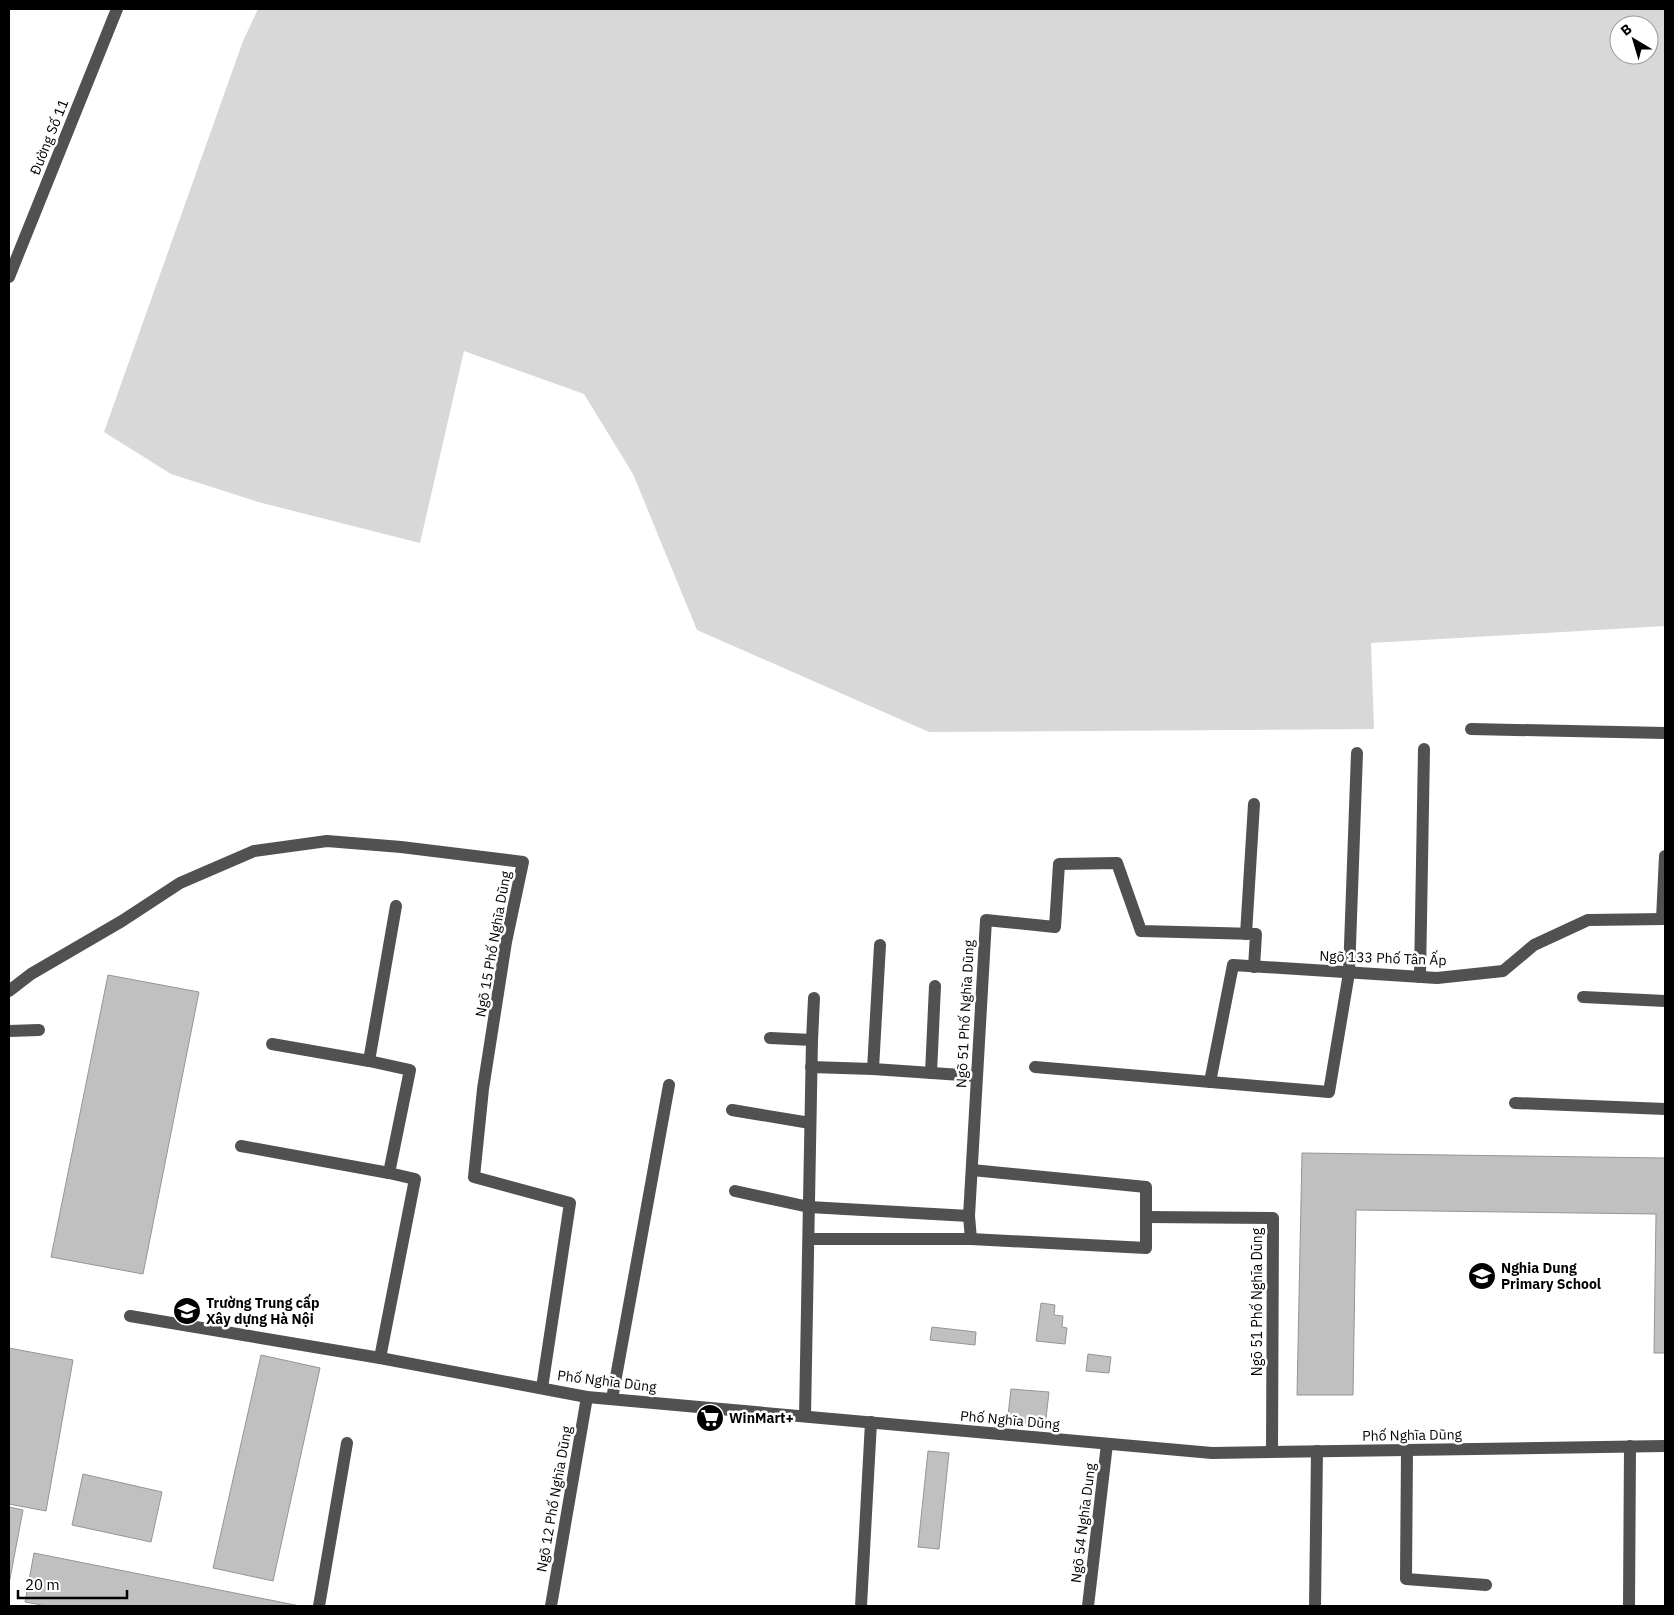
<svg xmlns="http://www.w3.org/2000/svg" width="1674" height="1615" viewBox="0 0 1674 1615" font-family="'IBM Plex Sans',sans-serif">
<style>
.green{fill:#d8d8d8;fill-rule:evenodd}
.building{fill:#c0c0c0;stroke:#959595}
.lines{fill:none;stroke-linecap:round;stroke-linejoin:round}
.minor{stroke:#515151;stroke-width:12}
.labels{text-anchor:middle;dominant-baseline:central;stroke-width:5;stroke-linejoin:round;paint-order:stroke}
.street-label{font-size:14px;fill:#000;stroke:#fff}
.poi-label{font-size:14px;font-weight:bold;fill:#000;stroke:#fff;text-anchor:start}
</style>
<rect width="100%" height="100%" fill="#fff"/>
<path class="green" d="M258 9H1665V626L1371 643 1374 729 929 732 697 630 633 474 584 394 464 351 420 543 258 502 171 474 104 432 243 41ZM1619 25H1649V55H1619Z"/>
<g class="building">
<polygon points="108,975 199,992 143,1274 51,1257"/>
<polygon points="1302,1153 1665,1158 1665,1353 1654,1353 1656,1214 1356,1210 1353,1395 1297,1395"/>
<polygon points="1041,1303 1055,1305 1054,1315 1063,1316 1062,1327 1067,1328 1065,1344 1036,1341"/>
<polygon points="932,1327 976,1332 975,1345 930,1340"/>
<polygon points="9,1348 73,1360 46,1511 9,1504"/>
<polygon points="1088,1354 1111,1357 1109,1373 1086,1371"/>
<polygon points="261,1355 320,1368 273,1581 213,1568"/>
<polygon points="1011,1389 1049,1392 1045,1427 1007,1424"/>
<polygon points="928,1451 949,1453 939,1549 918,1547"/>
<polygon points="83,1474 162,1492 151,1542 72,1525"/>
<polygon points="9,1507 23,1510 9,1584"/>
<polygon points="34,1553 300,1606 47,1606 25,1602"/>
</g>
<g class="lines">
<g class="minor">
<polyline points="9,277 117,9"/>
<polyline points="1471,729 1665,733"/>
<polyline points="1662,919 1665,856"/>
<polyline points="1246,934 1254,804"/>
<polyline points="880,945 873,1069 976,1076"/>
<polyline points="1420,977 1424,749"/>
<polyline points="9,991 31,974 122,921 180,883 254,851 327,841 401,847 523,862 506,942 483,1089 474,1177 570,1203 542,1388"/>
<polyline points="1583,997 1665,1001"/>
<polyline points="9,1031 39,1030"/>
<polyline points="770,1038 812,1040 805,1416"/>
<polyline points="812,1040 814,998"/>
<polyline points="272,1044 369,1061"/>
<polyline points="811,1067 873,1069"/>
<polyline points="1035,1067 1329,1092 1349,973 1357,753"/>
<polyline points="931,1073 935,986"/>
<polyline points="1210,1082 1233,965 1437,978 1503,971 1534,945 1588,920 1665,919"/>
<polyline points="1515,1103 1665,1109"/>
<polyline points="732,1110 810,1123"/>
<polyline points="241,1146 389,1173"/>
<polyline points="735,1191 809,1207 969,1216"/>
<polyline points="1146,1217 1273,1218 1272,1452"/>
<polyline points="809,1239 971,1239 969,1216 986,920 1055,927 1059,864 1117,863 1141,931 1256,934 1254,967"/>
<polyline points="971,1239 1146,1248 1146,1187 972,1170"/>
<polyline points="130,1316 380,1358 587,1397 1212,1453 1665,1446"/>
<polyline points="380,1358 415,1179 389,1173 410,1070 369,1061 396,906"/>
<polyline points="612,1399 669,1085"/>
<polyline points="1407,1450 1406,1579 1486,1585"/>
<polyline points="319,1606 347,1443"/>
<polyline points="551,1606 587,1397"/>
<polyline points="861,1606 871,1422"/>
<polyline points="1088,1606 1107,1444"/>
<polyline points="1315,1606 1317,1451"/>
<polyline points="1629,1606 1630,1446"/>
</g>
</g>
<defs>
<g id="school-disc" transform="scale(1.4375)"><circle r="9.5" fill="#000" stroke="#fff"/><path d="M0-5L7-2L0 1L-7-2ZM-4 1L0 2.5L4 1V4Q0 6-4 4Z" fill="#fff"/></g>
<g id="supermarket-disc" transform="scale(1.4375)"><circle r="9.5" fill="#000" stroke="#fff"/><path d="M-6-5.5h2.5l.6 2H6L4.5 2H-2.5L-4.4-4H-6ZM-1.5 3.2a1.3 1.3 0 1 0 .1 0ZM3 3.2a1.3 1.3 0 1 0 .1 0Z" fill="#fff"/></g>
</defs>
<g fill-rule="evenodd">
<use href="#school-disc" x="1482" y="1276"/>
<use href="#school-disc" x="187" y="1311"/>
<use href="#supermarket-disc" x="710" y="1418"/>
</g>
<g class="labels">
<g class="street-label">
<text transform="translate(49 137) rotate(-68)">Đường Số 11</text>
<text transform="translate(493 944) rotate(-80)">Ngõ 15 Phố Nghĩa Dũng</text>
<text transform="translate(1383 958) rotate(2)">Ngõ 133 Phố Tân Ấp</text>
<text transform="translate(965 1014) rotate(-87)">Ngõ 51 Phố Nghĩa Dũng</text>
<text transform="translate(1257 1302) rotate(-90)">Ngõ 51 Phố Nghĩa Dũng</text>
<text transform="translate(607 1381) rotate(7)">Phố Nghĩa Dũng</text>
<text transform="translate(1010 1420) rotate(5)">Phố Nghĩa Dũng</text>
<text transform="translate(1412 1435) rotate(-1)">Phố Nghĩa Dũng</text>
<text transform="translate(554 1499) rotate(-80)">Ngõ 12 Phố Nghĩa Dũng</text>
<text transform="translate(1083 1523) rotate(-83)">Ngõ 54 Nghĩa Dung</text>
</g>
<g class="poi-label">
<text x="1501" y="1268">Nghia Dung<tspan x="1501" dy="16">Primary School</tspan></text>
<text x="206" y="1303">Trường Trung cấp<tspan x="206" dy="16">Xây dựng Hà Nội</tspan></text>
<text x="729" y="1418">WinMart+</text>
</g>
</g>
<rect width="1674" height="1615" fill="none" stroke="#000000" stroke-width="20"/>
<g transform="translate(1634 40) rotate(322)"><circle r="24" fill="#ffffff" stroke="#999999"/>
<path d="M0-4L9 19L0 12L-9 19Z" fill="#000000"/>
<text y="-8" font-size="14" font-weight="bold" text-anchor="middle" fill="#000000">B</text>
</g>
<path d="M18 1590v8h109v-8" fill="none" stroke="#000000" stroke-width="2.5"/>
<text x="25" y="1590" font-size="15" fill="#000000" stroke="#ffffff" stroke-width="4" paint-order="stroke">20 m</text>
</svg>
